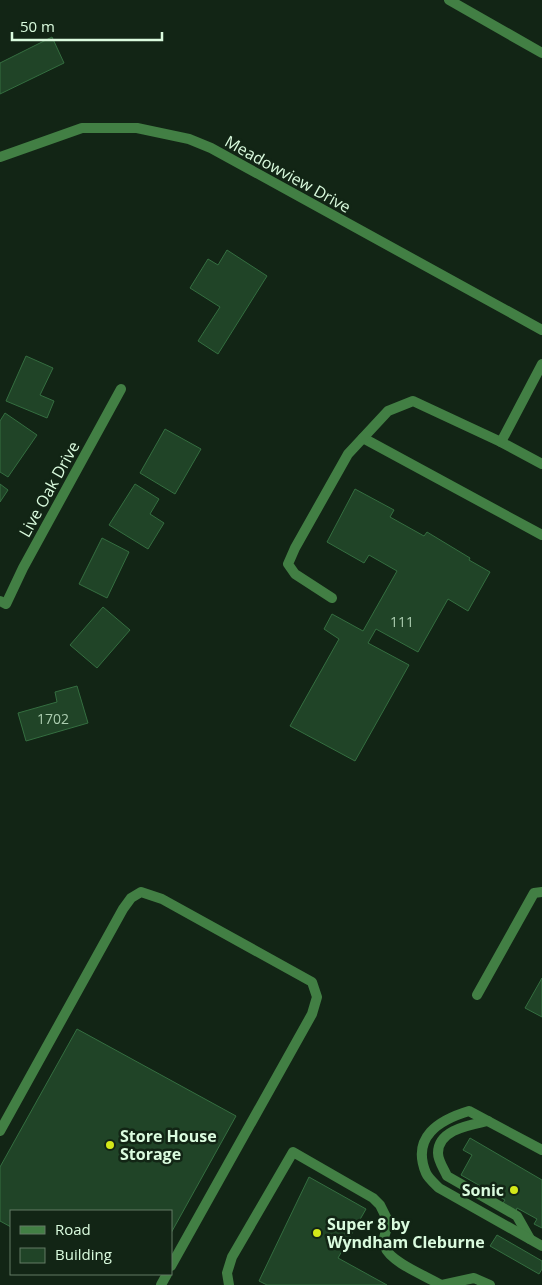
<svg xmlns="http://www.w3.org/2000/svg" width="542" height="1285" viewBox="0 0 542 1285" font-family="'Open Sans',sans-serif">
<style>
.building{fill:#204427;stroke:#346e40}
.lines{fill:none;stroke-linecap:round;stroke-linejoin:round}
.service{stroke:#427f44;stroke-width:10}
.minor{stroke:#427f44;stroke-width:10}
.poi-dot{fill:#d3e819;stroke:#122515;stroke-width:2}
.labels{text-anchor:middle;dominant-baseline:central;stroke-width:5;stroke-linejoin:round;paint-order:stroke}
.number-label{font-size:14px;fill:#accdb0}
.street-label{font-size:16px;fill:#dafbde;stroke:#122515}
.poi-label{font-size:16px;font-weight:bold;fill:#dafbde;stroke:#122515;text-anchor:start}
</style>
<rect width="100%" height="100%" fill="#122515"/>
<g class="building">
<polygon points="52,37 64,63 0,94 0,63"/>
<polygon points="227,250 267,276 218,354 198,341 220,307 190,288 208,259 218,265"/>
<polygon points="26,356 53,368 40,395 54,401 47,418 6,401"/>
<polygon points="5,413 37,435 8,477 0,472 0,421"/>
<polygon points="165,429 201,449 175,494 140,473"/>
<polygon points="0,484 8,490 0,502"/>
<polygon points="135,484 159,499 150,514 164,523 148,549 109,525"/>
<polygon points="355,489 394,510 390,517 424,536 427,532 470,558 469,560 490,572 468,611 448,599 418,652 376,629 368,643 409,665 355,761 290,726 339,639 324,629 332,614 363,631 397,571 369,555 364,563 327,542"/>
<polygon points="102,538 129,552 107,598 79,584"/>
<polygon points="103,607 130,630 97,668 70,645"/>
<polygon points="77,686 88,723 26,741 18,713 57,702 55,692"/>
<polygon points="542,978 542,1017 525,1008"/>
<polygon points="77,1029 236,1116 171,1233 171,1211 11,1211 11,1227 0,1221 0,1167"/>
<polygon points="470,1138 542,1180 542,1228 534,1224 537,1219 517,1208 516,1211 503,1203 505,1200 461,1175 472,1155 463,1150"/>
<polygon points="309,1177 366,1209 338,1258 387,1285 267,1285 259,1281"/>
<polygon points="497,1235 542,1261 542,1269 539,1274 490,1246"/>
</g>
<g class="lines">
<g class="service">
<polyline points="449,0 542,53"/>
<polyline points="542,364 501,442 542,464"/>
<polyline points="363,438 542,535"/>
<polyline points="332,598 295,574 288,564 295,548 348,454 388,411 413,401 501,442"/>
<polyline points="477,995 534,893 542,892"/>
<path d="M488 1121C471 1125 438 1129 438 1153 438 1161 444 1169 447 1176L517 1216 530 1239"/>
<polyline points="0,1131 123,909 131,898 141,892 162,899 312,982 317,997 312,1014 171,1266"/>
<path d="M542 1150 469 1111C439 1120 411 1137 426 1173 428 1178 435 1184 439 1188L542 1246"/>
<polyline points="161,1285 167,1274"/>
<path d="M229 1285 227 1273 232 1257 293 1152 373 1198 380 1205 389 1223C386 1231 382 1239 385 1247 390 1262 428 1277 441 1285"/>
<polyline points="442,1285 474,1278 490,1285"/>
</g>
<g class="minor">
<polyline points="0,157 82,128 137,128 189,139 211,148 542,330"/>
<polyline points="0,601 6,604 23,568 121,389"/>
</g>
</g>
<g class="poi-dot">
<circle cx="110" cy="1145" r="5"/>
<circle cx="514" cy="1190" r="5"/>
<circle cx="317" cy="1233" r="5"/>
</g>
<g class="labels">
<g class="number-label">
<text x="402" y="621">111</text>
<text x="53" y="718">1702</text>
</g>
<g class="street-label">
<text transform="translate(288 174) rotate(29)">Meadowview Drive</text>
<text transform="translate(49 489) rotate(-61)">Live Oak Drive</text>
</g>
<g class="poi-label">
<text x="120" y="1136">Store House<tspan x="120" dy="18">Storage</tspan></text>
<text x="504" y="1190" text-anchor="end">Sonic</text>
<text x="327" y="1224">Super 8 by<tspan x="327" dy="18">Wyndham Cleburne</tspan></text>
</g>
</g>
<rect x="10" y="1210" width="162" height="65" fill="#122515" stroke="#627b65"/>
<rect x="20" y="1226" width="25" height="8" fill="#427f44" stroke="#627b65"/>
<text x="55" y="1235" font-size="15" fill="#dafbde">Road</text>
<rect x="20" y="1248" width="25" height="15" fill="#204427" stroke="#627b65"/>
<text x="55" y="1260" font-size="15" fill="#dafbde">Building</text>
<path d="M12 32v8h150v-8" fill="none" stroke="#dafbde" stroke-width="2.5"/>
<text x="20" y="32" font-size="15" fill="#dafbde" stroke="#122515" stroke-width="4" paint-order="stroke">50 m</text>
</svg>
